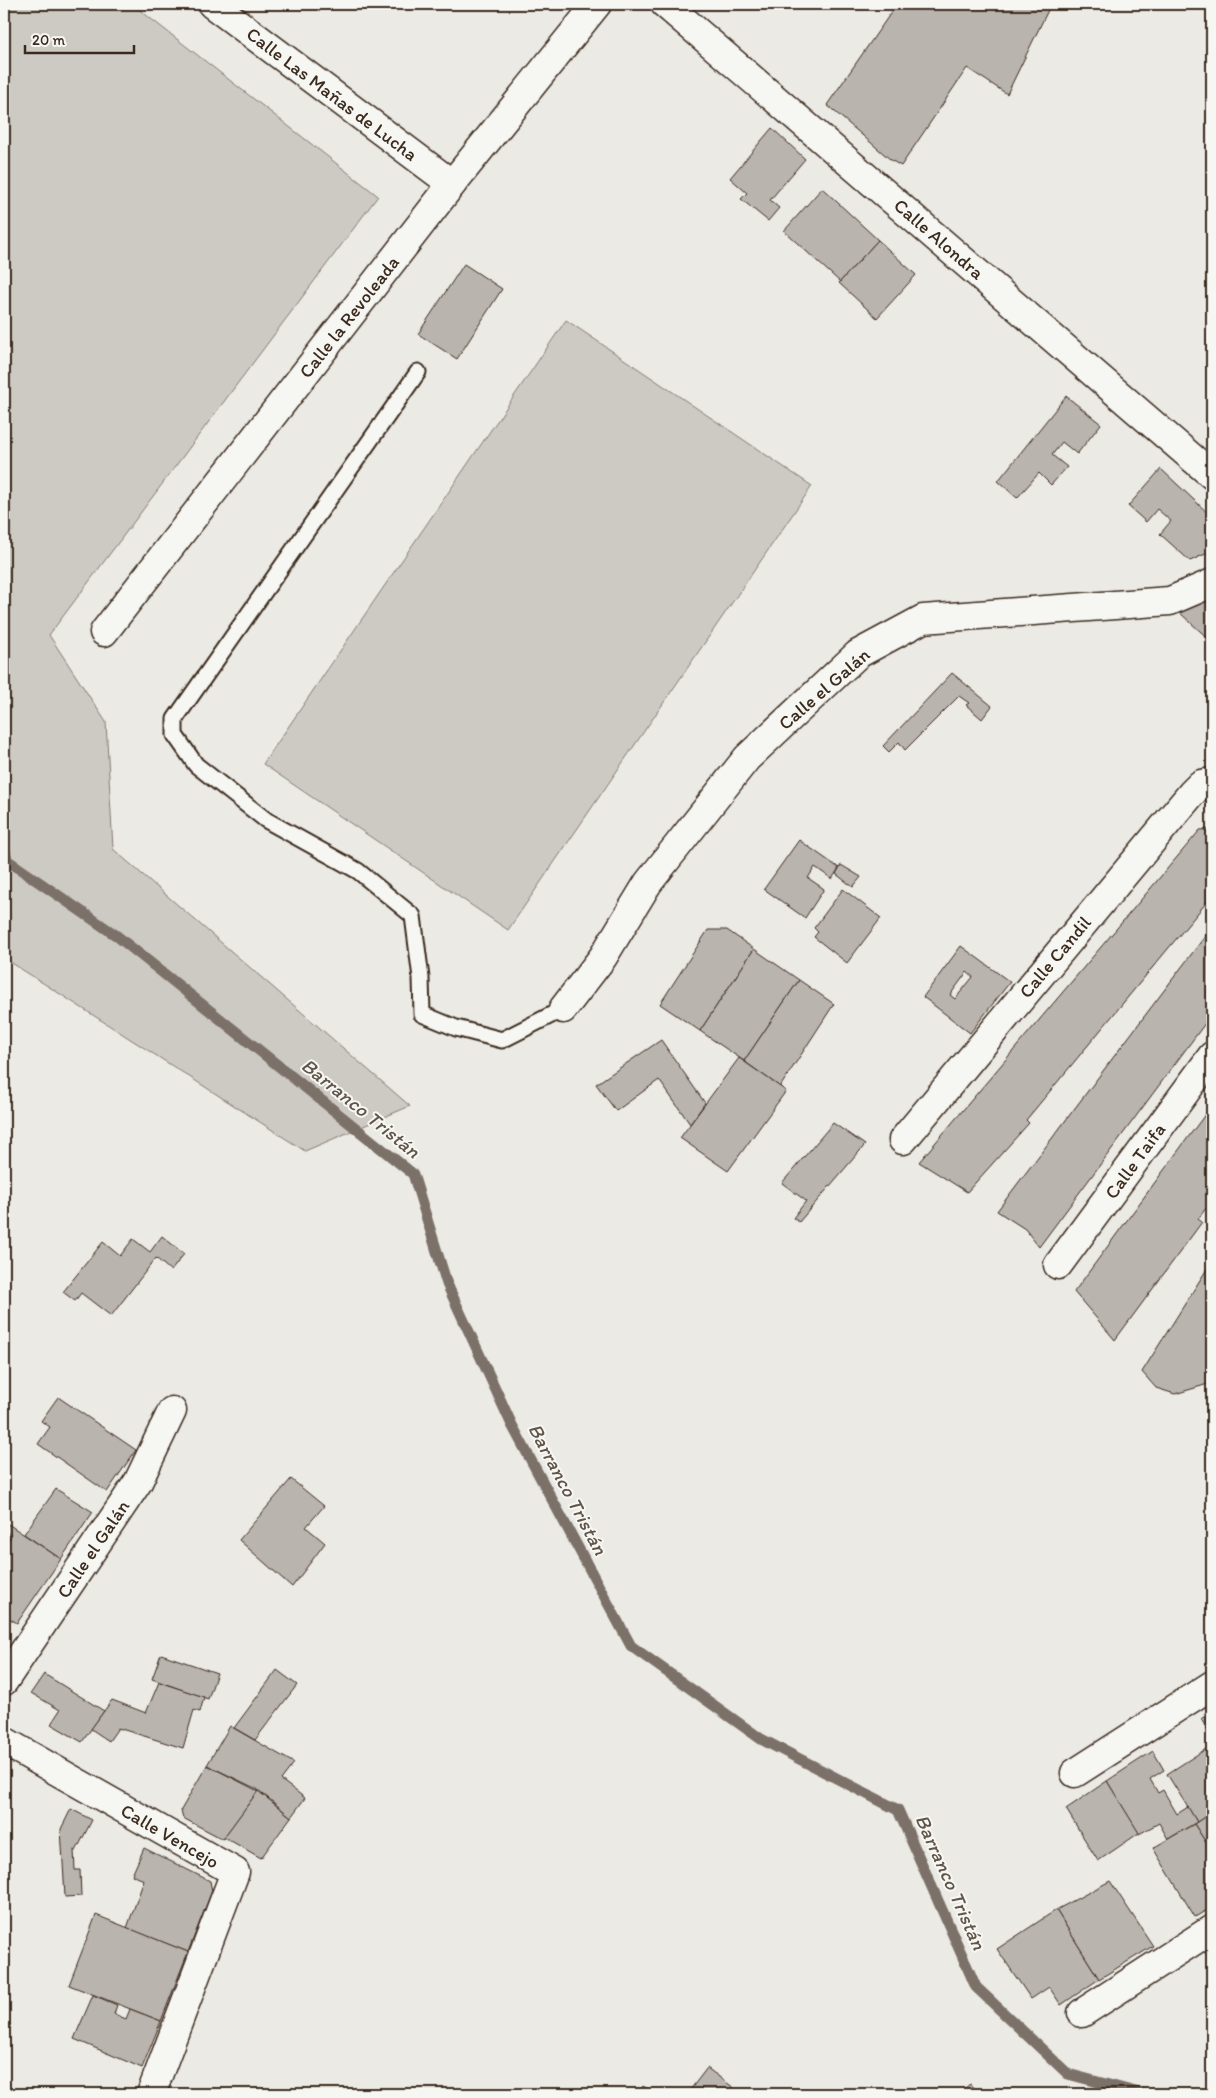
<svg xmlns="http://www.w3.org/2000/svg" width="1216" height="2098" viewBox="0 0 1216 2098" font-family="Itim,sans-serif">
<style>
.green{fill:#cdcac4;stroke:#847a71}
.lines{fill:none;stroke-linecap:round;stroke-linejoin:round}
.stream{stroke:#7c7167;stroke-width:11}
.building{fill:#bab4ae;stroke:#3b2a1e;fill-rule:evenodd}
.lane-casing{stroke:#3b2a1e;stroke-width:19}
.street-casing{stroke:#3b2a1e;stroke-width:31}
.lane{stroke:#f6f6f2;stroke-width:15}
.street{stroke:#f6f6f2;stroke-width:28}
.labels{text-anchor:middle;dominant-baseline:central;stroke-width:4;stroke-linejoin:round;paint-order:stroke}
.street-label{font-size:19px;fill:#3b2a1e;stroke:#f6f6f2}
.water-label{font-size:20px;font-style:italic;fill:#615449;stroke:#f6f6f2}
</style>
<rect width="100%" height="100%" fill="#ebeae5"/>
<filter id="ink" filterUnits="userSpaceOnUse"><feTurbulence type="fractalNoise" baseFrequency=".02" numOctaves="2"/><feDisplacementMap in="SourceGraphic" scale="10" xChannelSelector="R" yChannelSelector="G"/><feConvolveMatrix kernelMatrix="1 2 1 2 8 2 1 2 1" color-interpolation-filters="sRGB"/></filter>
<g filter="url(#ink)">
<g class="green">
<polygon points="4,4 132,4 378,196 49,635 106,722 113,849 410,1106 305,1151 4,958"/>
<polygon points="566,320 812,486 508,930 263,764"/>
</g>
<g class="lines">
<polyline class="stream" points="4,846 7,860 117,936 413,1174 447,1284 512,1425 631,1646 761,1739 898,1810 976,1987 1068,2074 1143,2094"/>
</g>
<g class="building">
<polygon points="897,4 1051,4 1007,94 967,68 901,166 891,160 827,105"/>
<polygon points="772,128 805,159 770,200 779,208 768,221 741,199 747,193 730,178"/>
<polygon points="822,188 878,240 840,282 784,231"/>
<polygon points="878,240 916,275 877,318 839,283"/>
<polygon points="464,264 502,289 457,359 418,334"/>
<polygon points="1066,396 1101,424 1077,454 1062,442 1052,455 1067,467 1051,485 1039,473 1017,498 998,481"/>
<polygon points="1161,469 1212,517 1212,551 1190,561 1160,534 1171,521 1157,509 1146,522 1128,506"/>
<polygon points="1212,599 1212,642 1179,612"/>
<polygon points="952,673 992,706 982,719 966,705 969,703 959,696 905,750 899,742 889,752 883,746"/>
<polygon points="1212,829 1212,898 1211,897 1026,1120 1029,1123 967,1192 919,1162 1200,830"/>
<polygon points="799,840 839,868 832,879 815,867 808,878 824,889 805,918 764,889"/>
<polygon points="841,865 861,877 853,887 836,874"/>
<polygon points="843,889 881,918 847,963 814,937 818,932 814,928"/>
<polygon points="1212,927 1212,1014 1039,1247 1025,1229 997,1211"/>
<polygon points="708,930 727,930 754,949 700,1031 660,1004"/>
<path d="M961 946 1010 982 970 1033 923 997ZM967 972 973 977 955 999 950 995Z"/>
<polygon points="754,949 799,980 744,1061 700,1031"/>
<polygon points="799,980 834,1004 780,1087 744,1061"/>
<polygon points="661,1040 705,1103 690,1124 659,1080 616,1111 596,1084"/>
<polygon points="739,1058 786,1091 728,1171 680,1138"/>
<polygon points="1212,1105 1212,1200 1198,1219 1202,1222 1115,1340 1074,1292"/>
<polygon points="833,1123 865,1145 799,1222 793,1218 806,1201 782,1183"/>
<polygon points="162,1236 184,1254 171,1271 156,1258 111,1316 81,1293 75,1301 63,1292 103,1242 120,1256 133,1239 150,1252"/>
<polygon points="1212,1261 1212,1377 1208,1384 1175,1394 1156,1388 1142,1372"/>
<polygon points="58,1397 136,1450 107,1492 38,1444 50,1427 41,1421"/>
<polygon points="291,1479 324,1506 306,1527 325,1543 292,1587 239,1540"/>
<polygon points="56,1489 93,1512 61,1559 24,1534"/>
<polygon points="8,1524 61,1559 17,1623 4,1615 4,1547 11,1536 4,1530"/>
<polygon points="161,1654 217,1673 208,1699 152,1679"/>
<polygon points="277,1670 297,1685 255,1740 234,1728"/>
<polygon points="44,1674 104,1711 82,1742 51,1724 60,1710 31,1693"/>
<polygon points="159,1682 204,1697 200,1712 194,1710 183,1748 118,1728 109,1741 91,1729 112,1700 146,1713"/>
<polygon points="1212,1711 1212,1737 1201,1719"/>
<polygon points="230,1726 294,1763 281,1780 305,1798 291,1817 257,1789 207,1765"/>
<polygon points="1212,1745 1212,1812 1197,1822 1167,1774"/>
<polygon points="1153,1751 1164,1770 1150,1779 1158,1793 1163,1790 1177,1814 1188,1807 1197,1822 1168,1839 1159,1823 1139,1834 1107,1781"/>
<polygon points="207,1765 258,1791 223,1839 183,1818 181,1810"/>
<polygon points="1107,1781 1139,1833 1098,1861 1066,1809"/>
<polygon points="258,1791 291,1817 261,1858 224,1837"/>
<polygon points="71,1809 92,1820 76,1851 74,1850 75,1870 80,1870 81,1896 65,1897 61,1829"/>
<polygon points="1212,1812 1212,1852 1194,1824"/>
<polygon points="1194,1824 1212,1852 1212,1907 1195,1917 1153,1848"/>
<polygon points="144,1848 210,1881 212,1891 188,1952 127,1928 144,1880 132,1875"/>
<polygon points="1110,1881 1153,1946 1099,1979 1056,1910"/>
<polygon points="1056,1910 1099,1979 1061,2005 1049,1987 1031,1999 997,1949"/>
<polygon points="96,1915 188,1952 161,2021 69,1985"/>
<polygon points="93,1995 117,2005 114,2014 126,2019 130,2009 161,2021 142,2068 74,2039"/>
<polygon points="707,2068 734,2088 728,2094 687,2094"/>
<polygon points="970,2084 974,2089 980,2094 960,2094 959,2093"/>
<polygon points="643,2086 656,2094 638,2094"/>
</g>
<g class="lines">
<g class="lane-casing">
<polyline id="lane" points="418,372 175,719 175,735 196,765 266,820 358,871 413,916 421,978 422,1014 456,1028 502,1040 563,1009"/>
</g>
<g class="street-casing">
<g id="street">
<polyline points="212,4 452,184"/>
<polyline points="665,4 1212,475"/>
<polyline points="104,632 452,184 597,4"/>
<polyline points="563,1009 603,957 648,883 747,758 858,654 923,619 1170,601 1212,583"/>
<polyline points="903,1140 1192,793 1201,784 1212,782"/>
<polyline points="1058,1265 1212,1056"/>
<polyline points="4,1681 138,1482 172,1411"/>
<polyline points="4,1741 235,1872 151,2094"/>
<polyline points="1075,1773 1212,1685"/>
<polyline points="1082,2013 1212,1929"/>
</g>
</g>
<use href="#lane" class="lane"/>
<use href="#street" class="street"/>
</g>
</g>
<g class="labels">
<g class="street-label">
<text transform="translate(332 94) rotate(37)">Calle Las Mañas de Lucha</text>
<text transform="translate(939 239) rotate(41)">Calle Alondra</text>
<text transform="translate(349 317) rotate(-52)">Calle la Revoleada</text>
<text transform="translate(824 689) rotate(-41)">Calle el Galán</text>
<text transform="translate(1055 957) rotate(-50)">Calle Candil</text>
<text transform="translate(1135 1161) rotate(-54)">Calle Taifa</text>
<text transform="translate(93 1549) rotate(-56)">Calle el Galán</text>
<text transform="translate(170 1836) rotate(30)">Calle Vencejo</text>
</g>
<g class="water-label">
<text transform="translate(361 1108) rotate(39)">Barranco Tristán</text>
<text transform="translate(568 1489) rotate(62)">Barranco Tristán</text>
<text transform="translate(951 1882) rotate(66)">Barranco Tristán</text>
</g>
</g>
<rect width="1216" height="2098" fill="none" stroke="#f6f6f2" stroke-width="20"/>
<rect x="10" y="10" width="1196" height="2078" fill="none" stroke="#3b2a1e" stroke-width="2" filter="url(#ink)"/>
<path d="M25 45v8h109v-8" fill="none" stroke="#3b2a1e" stroke-width="2.5"/>
<text x="32" y="45" font-size="15" fill="#3b2a1e" stroke="#f6f6f2" stroke-width="4" paint-order="stroke">20 m</text>
</svg>
